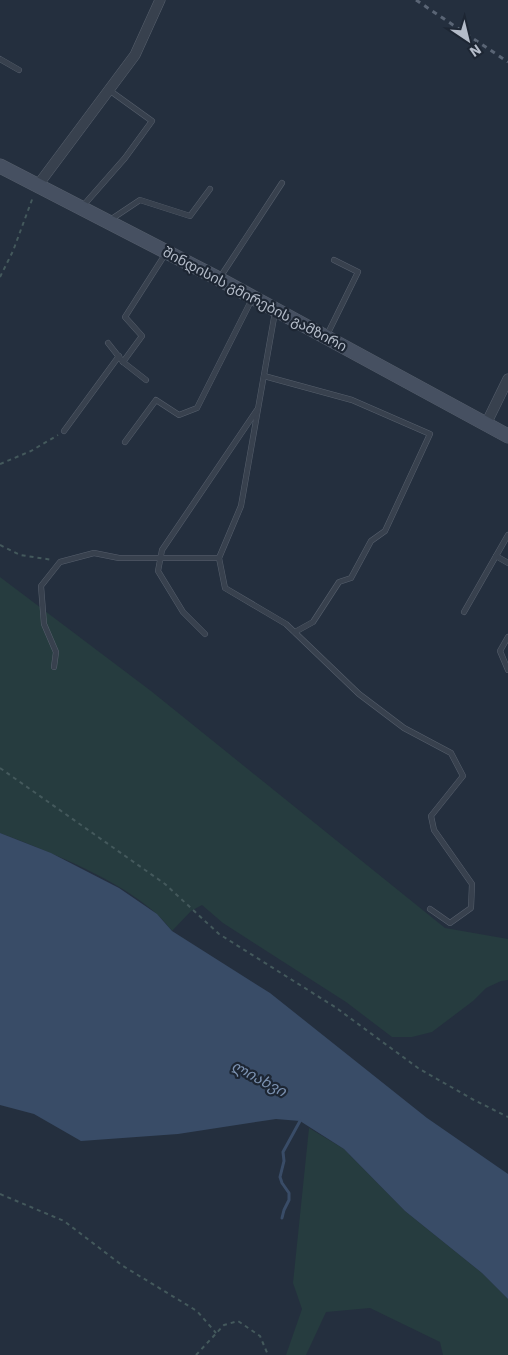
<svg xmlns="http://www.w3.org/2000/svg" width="508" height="1355" viewBox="0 0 508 1355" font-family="'IBM Plex Sans','Noto Sans Georgian',sans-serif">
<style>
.green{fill:#263c3f}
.water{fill:#394c67}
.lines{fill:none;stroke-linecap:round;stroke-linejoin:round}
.stream{stroke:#394c67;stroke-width:3}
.lane-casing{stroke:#565f6c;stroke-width:6}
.street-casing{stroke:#565f6c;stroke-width:11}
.secondary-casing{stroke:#565f6c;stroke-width:15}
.path{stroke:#44595c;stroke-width:2;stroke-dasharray:4 4;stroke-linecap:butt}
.lane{stroke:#38414e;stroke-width:5}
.street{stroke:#38414e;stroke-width:10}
.secondary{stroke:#465061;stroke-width:14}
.rail{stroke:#5a6575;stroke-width:3;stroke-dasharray:5 5;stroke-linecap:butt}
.labels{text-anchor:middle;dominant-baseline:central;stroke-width:4.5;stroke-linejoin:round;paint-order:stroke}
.street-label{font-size:14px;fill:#b4bcc9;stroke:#1d2633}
.water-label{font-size:15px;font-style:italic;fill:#7c92b1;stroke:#1d2633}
</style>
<rect width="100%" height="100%" fill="#242f3e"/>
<g class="green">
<path d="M0 577 151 691 445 928 508 939V980L501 981 486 988 473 1001 432 1032 412 1037H392L346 1002 223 923 202 905 191 911 172 931C141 887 50 852 0 833Z"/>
<polygon points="309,1128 344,1149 405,1211 482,1273 508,1299 508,1355 443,1355 440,1342 370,1308 326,1312 306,1355 286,1355 302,1309 293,1283"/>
</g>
<polygon class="water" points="0,833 51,853 119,888 157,914 172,931 270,993 427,1118 508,1174 508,1299 482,1273 405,1211 344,1149 300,1121 276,1119 178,1134 81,1141 34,1114 0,1105"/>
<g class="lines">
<polyline class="stream" points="282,1218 284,1210 289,1200 289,1193 282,1183 280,1177 284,1161 283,1152 300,1121"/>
<g class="lane-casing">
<g id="lane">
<polyline points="0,59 19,70"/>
<polyline points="82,207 125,158 152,121 109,90"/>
<polyline points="110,220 140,200 190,216 210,189"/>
<polyline points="219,279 282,183"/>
<polyline points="275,312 241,506 219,558 225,588 286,624 359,694 404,728 451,753 463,776 431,816 434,830 472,884 471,908 450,923 430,909"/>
<polyline points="327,335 358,272 334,260"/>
<polyline points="108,343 123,362 146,380"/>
<polyline points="123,362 142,336 125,317 166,253"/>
<polyline points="264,376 352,400 430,434 385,531 371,541 351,578 339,582 313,622 295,632"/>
<polyline points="64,431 119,356"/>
<polyline points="125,442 156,400 179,415 197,408 253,297"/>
<polyline points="496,556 508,563"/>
<polyline points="464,612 508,535"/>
<polyline points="205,634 183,612 158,571 162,550 257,410"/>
<polyline points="508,637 500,651 508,670"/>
<polyline points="54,667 56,652 44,624 41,586 60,562 94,553 119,558 219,558"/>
</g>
</g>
<g class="street-casing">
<g id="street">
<polyline points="38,185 135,55 160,0"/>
<polyline points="486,424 508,379"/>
</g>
</g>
<g class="secondary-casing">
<polyline id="secondary" points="0,166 219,279 508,436"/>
</g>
<g class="path">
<polyline points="0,277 13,251 33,197"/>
<polyline points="0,464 31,451 58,435"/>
<polyline points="0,545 20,555 53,560"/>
<polyline points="0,768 165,884 219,934 335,1007 418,1068 472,1099 508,1117"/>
<polyline points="0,1194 64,1221 123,1266 197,1311 216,1333"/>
<polyline points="196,1355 224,1325 238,1321 260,1336 268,1355"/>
</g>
<use href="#lane" class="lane"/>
<use href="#street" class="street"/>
<use href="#secondary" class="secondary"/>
<polyline class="rail" points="416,0 508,62"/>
</g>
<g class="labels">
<g class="street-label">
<text transform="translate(255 299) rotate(28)">შინდისის გმირების გამზირი</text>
</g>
<g class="water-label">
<text transform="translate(259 1078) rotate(28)">ლიახვი</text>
</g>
</g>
<g transform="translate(468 40) rotate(145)" stroke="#1d2633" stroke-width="4" paint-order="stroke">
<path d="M0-4L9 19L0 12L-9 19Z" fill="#b4bcc9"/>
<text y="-8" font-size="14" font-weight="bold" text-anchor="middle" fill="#b4bcc9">N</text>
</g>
</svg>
